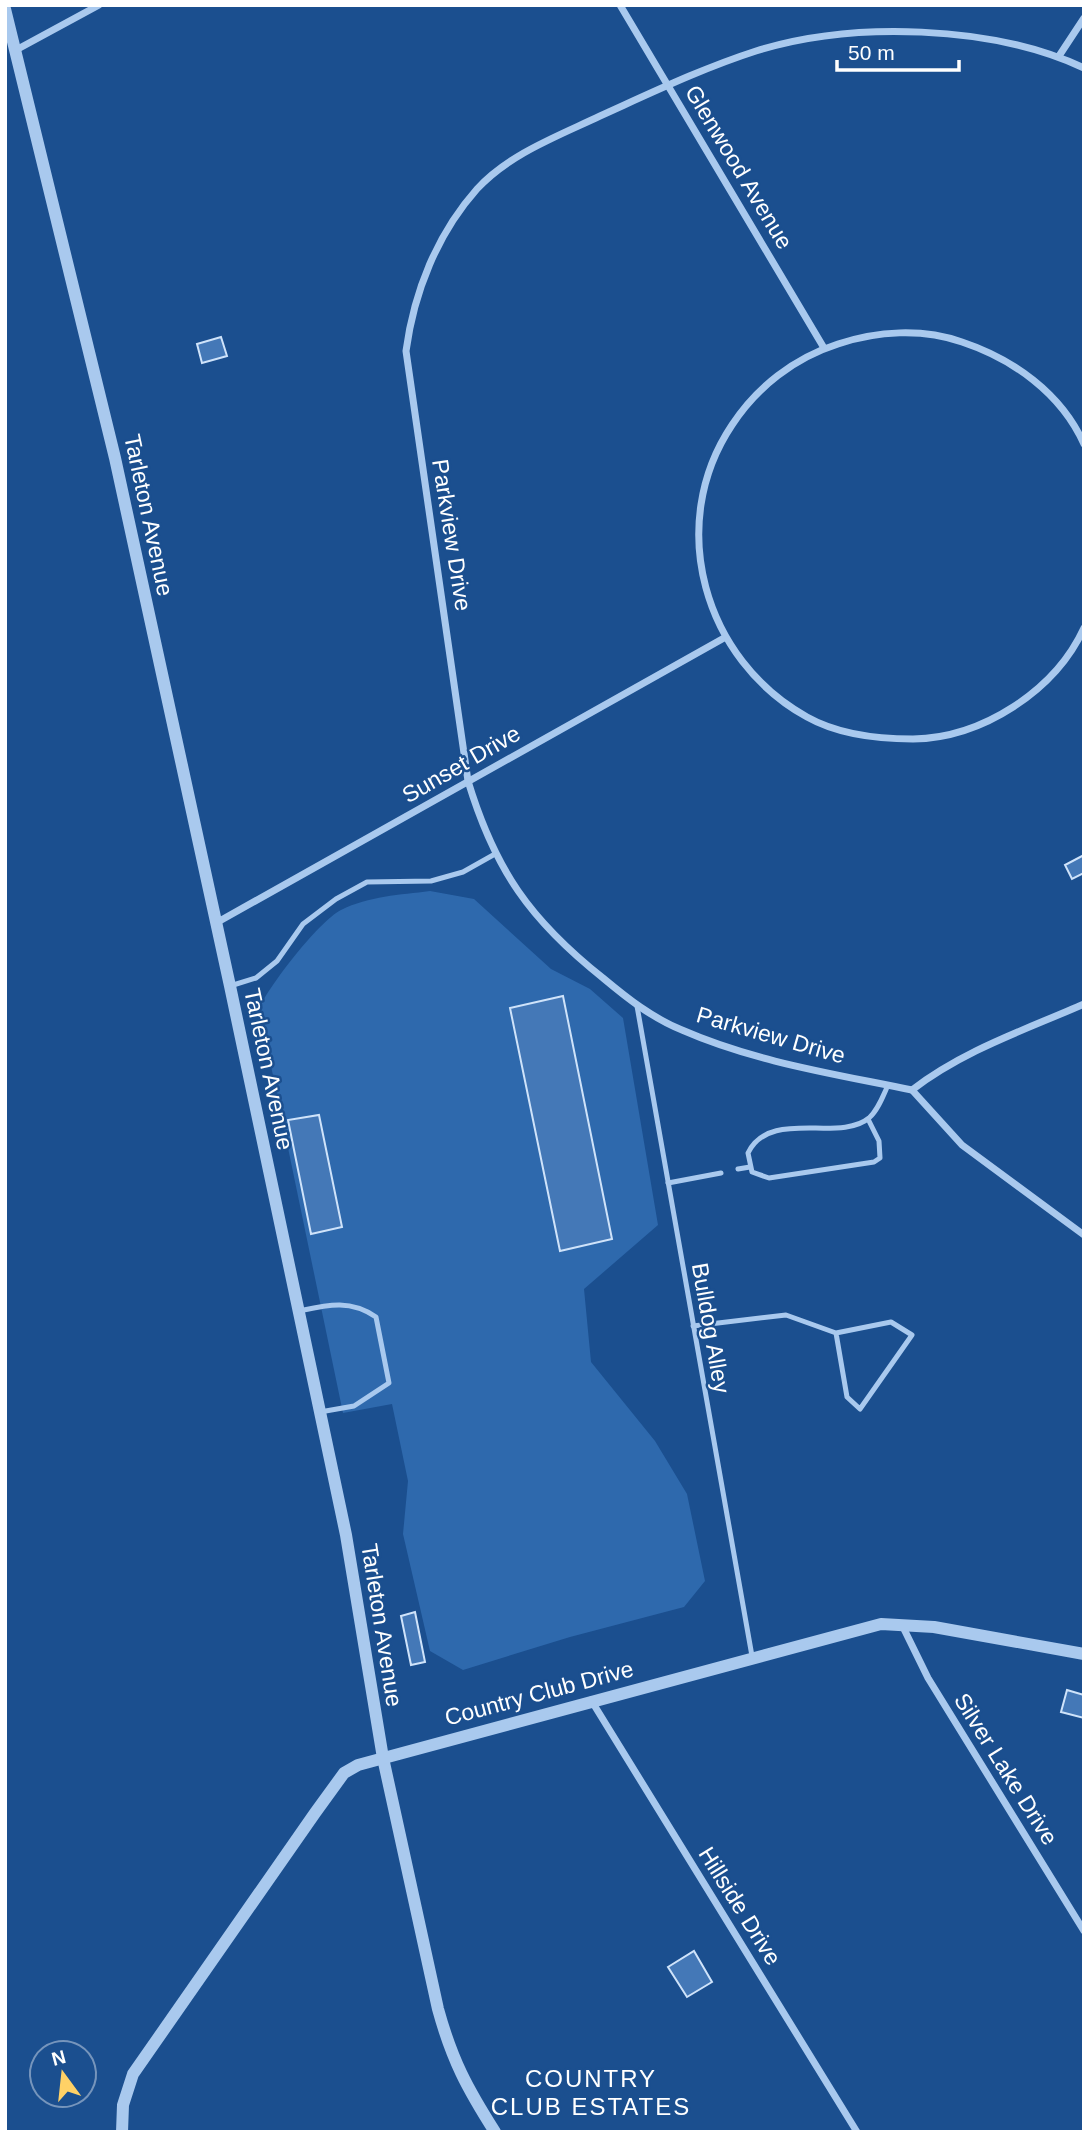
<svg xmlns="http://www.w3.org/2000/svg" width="1089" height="2137" viewBox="0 0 1089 2137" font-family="Helvetica,sans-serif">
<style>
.green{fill:#2e69ad}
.building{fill:#4478b7;stroke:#cfe3fa;stroke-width:2}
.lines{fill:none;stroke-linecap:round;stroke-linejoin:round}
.service{stroke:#a9c9ee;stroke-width:5}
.minor{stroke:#a9c9ee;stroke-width:7}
.tertiary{stroke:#a9c9ee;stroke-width:12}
.labels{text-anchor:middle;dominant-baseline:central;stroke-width:5;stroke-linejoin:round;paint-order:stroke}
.street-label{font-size:23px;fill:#fff;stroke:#1b4f8f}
.neighbourhood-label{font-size:24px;letter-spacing:2px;fill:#fff;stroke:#1b4f8f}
</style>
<rect width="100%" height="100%" fill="#1b4f8f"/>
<path class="green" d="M430 891 474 899 551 969 590 989 623 1018 658 1225 584 1289 591 1362 655 1441 687 1494 705 1581 684 1607 570 1637 463 1670 430 1651 403 1534 408 1481 392 1404 343 1413 259 1008C271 984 318 922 341 910 369 896 400 895 430 891Z"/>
<g class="building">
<polygon points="221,337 227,356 202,363 197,344"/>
<polygon points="1084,855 1084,873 1072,879 1065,865"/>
<polygon points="563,996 612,1239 560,1251 510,1008"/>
<polygon points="319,1115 342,1227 311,1234 288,1120"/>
<polygon points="415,1612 425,1662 411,1665 401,1616"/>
<polygon points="1067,1690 1084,1695 1084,1718 1061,1712"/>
<polygon points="694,1951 712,1982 687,1997 668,1967"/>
</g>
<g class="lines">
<g class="service">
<polyline points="230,986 256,978 277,961 303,924 336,899 367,882 431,881 463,872 495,854"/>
<polyline points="637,1006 752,1656"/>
<path d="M868 1119 879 1141 880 1158 874 1162 769 1178 752 1172 748 1153C770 1108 839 1143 869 1118 878 1110 883 1096 888 1085"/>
<polyline points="738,1169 750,1167"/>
<polyline points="668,1183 721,1173"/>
<path d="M299 1311C327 1305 350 1299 376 1317L389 1383 354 1406 320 1412"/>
<polyline points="693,1326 786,1315 836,1333 891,1322 912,1335 860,1409 847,1397 836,1333"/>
</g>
<g class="minor">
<polyline points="620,5 824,348"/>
<polyline points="16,50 99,5"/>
<polyline points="1059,56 1084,18"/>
<path d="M1084 68C992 25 852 21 756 51 703 68 651 93 600 116 558 136 509 154 477 189 437 234 414 292 406 351L468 781C495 870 530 920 603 978 627 998 652 1018 682 1030 755 1062 835 1074 912 1090 964 1050 1025 1030 1084 1004"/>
<path d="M1084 444C1061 393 1013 359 962 342 922 328 877 331 838 344 794 358 757 387 732 425 665 525 704 660 807 717 839 735 877 739 913 739 982 738 1055 691 1084 628"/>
<polyline points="216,923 724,638"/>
<polyline points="912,1090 962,1145 1084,1235"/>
<polyline points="902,1625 928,1678 1084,1931"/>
<polyline points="591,1700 857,2132"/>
</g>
<g class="tertiary">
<path d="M5 9 115 458 230 986 346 1535 383 1758 438 2009C452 2060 467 2088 495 2132"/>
<polyline points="122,2132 123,2105 133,2074 315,1813 344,1773 358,1765 881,1624 934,1627 1084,1654"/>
</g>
</g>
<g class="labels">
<g class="street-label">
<text transform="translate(739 167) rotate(59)">Glenwood Avenue</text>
<text transform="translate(149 515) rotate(78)">Tarleton Avenue</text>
<text transform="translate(452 535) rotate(81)">Parkview Drive</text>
<text transform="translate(461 764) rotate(-30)">Sunset Drive</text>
<text transform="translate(771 1035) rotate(16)">Parkview Drive</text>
<text transform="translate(269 1069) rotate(78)">Tarleton Avenue</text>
<text transform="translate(711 1328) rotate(80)">Bulldog Alley</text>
<text transform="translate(382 1625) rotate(81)">Tarleton Avenue</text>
<text transform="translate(539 1693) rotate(-15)">Country Club Drive</text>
<text transform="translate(1006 1769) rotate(58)">Silver Lake Drive</text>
<text transform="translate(740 1906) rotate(58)">Hillside Drive</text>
</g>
<g class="neighbourhood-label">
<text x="591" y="2078">COUNTRY<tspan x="591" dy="28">CLUB ESTATES</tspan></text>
</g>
</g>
<rect width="1089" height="2137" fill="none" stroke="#ffffff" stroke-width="14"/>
<g transform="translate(63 2074) rotate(345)"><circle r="33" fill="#1b4f8f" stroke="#7695bc" stroke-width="2"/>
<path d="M0-5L12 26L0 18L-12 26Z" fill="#ffd166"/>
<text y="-10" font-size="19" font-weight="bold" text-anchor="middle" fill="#ffffff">N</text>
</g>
<path d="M837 60v10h122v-10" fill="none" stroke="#ffffff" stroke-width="3.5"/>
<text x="848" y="60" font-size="21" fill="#ffffff" stroke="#1b4f8f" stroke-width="5" paint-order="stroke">50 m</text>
</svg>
